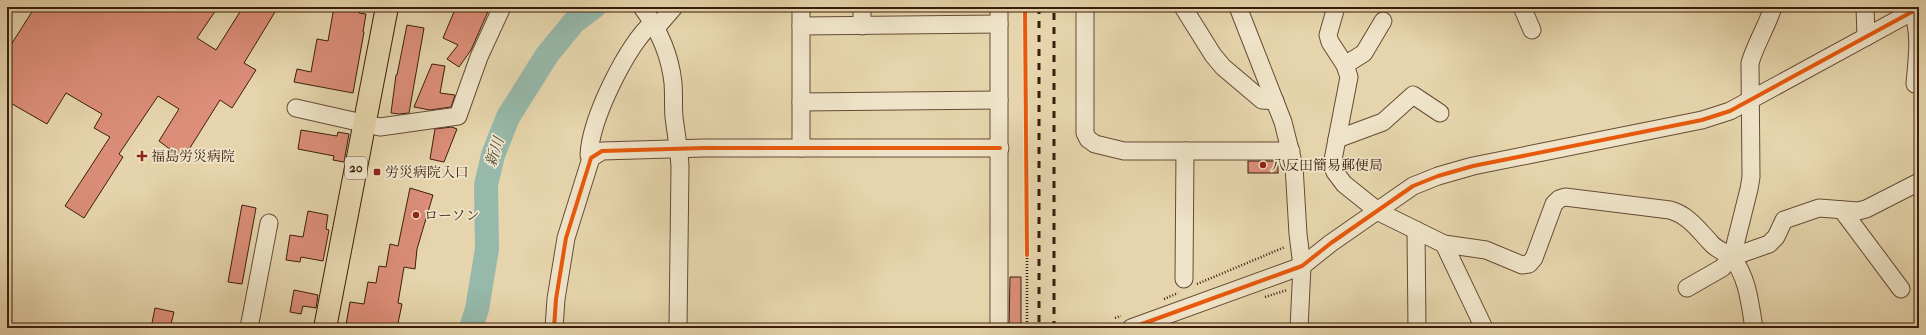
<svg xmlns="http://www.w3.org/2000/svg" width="1926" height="335" viewBox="0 0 1926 335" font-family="'IM FELL Double Pica','Noto Serif JP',serif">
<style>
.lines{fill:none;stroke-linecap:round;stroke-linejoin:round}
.river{stroke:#96b9ab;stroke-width:24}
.building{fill:#dc8e78;stroke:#3b1d0c}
.minor-casing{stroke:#664b34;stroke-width:19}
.major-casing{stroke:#3b1d0c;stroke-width:24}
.path{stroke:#3b1d0c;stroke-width:2.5;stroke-dasharray:1 2;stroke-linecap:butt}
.minor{stroke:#efe4c9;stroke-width:17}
.major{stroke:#e6d5ac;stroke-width:22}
.rail{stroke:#3b1d0c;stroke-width:3;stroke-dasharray:7 7;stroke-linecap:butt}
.cycleway-casing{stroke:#efe4c9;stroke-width:6}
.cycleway{stroke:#e8590c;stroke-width:4}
.poi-dot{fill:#8f2418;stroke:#efe4c9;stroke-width:1.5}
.labels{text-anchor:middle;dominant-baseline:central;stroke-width:3.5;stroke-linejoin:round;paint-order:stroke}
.shield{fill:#efe4c9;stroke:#715945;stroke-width:1}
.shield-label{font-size:13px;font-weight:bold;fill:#3b1d0c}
.poi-label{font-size:14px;fill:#3b1d0c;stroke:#efe4c9;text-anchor:start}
.water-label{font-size:15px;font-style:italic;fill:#564c3c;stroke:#efe4c9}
</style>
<rect width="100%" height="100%" fill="#e6d5ac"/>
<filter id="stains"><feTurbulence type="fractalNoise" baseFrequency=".005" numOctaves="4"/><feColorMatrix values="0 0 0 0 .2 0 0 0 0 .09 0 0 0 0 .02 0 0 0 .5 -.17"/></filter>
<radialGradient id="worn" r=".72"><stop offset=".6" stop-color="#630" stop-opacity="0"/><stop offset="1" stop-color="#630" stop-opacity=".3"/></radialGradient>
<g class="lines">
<polyline class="river" points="471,328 477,309 487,249 486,185 493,155 508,117 547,55 574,22 594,7"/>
</g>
<g class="building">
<polygon points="35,7 218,7 197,38 216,50 243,7 268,7 275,12 244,63 256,70 232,108 220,100 183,159 159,141 179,109 158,96 119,154 123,157 84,218 65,206 110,137 94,128 102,114 66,93 47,124 7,101 7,51"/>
<polygon points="334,7 361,7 359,13 366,14 363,32 364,32 353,93 294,82 297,69 311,72 317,39 328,41"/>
<polygon points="456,7 490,7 471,50 459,67 447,59 458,45 443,38"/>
<polygon points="407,25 424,28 409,113 399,114 391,113 396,75 397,75"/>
<polygon points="432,64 445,66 440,93 455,95 451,107 430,110 414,107"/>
<polygon points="452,127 457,129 444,162 430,159 435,129"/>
<polygon points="301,130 337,136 338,132 349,134 344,162 333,160 334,156 298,149"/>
<rect x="1248" y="161" width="30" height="12"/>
<polygon points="410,188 433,195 417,249 415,269 404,267 398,303 402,304 397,328 364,328 346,325 350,302 364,304 368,282 376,283 379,266 386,267 390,244 398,246"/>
<polygon points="242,205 256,208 242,284 228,282"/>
<polygon points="308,211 328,215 326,229 329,230 323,261 301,257 300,262 286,260 290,235 303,237"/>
<polygon points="1010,277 1021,277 1021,328 1009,328"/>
<polygon points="294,290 318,295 316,308 303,306 301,314 290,312"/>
<polygon points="155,308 174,312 170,328 151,328"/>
</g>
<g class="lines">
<g class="minor-casing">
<g id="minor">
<path d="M642 7C659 30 670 54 673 83 674 94 673 106 674 117 676 133 679 149 680 166L678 328"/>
<polyline points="801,7 801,148"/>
<polyline points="862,7 862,26"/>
<polyline points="999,7 999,328"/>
<polyline points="1085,7 1085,133 1088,139 1095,144 1124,151 1291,151"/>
<polyline points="1183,7 1213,55 1223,67 1262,100 1275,101"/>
<polyline points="1238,7 1283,122 1294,166 1298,234 1302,266 1299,328"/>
<polyline points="1336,7 1328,35 1330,42 1345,65 1349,77 1332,165 1335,172 1344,184 1379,212 1444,244 1484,328"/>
<polyline points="1522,7 1532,30"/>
<polyline points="1865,7 1866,37"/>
<path d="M1913 12C1921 36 1917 59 1915 84"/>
<polyline points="801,26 999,24"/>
<polyline points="656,28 674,7"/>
<polyline points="1345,65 1364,53 1383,21"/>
<polyline points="801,102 999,100"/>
<polyline points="296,108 380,127 458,116 479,57 502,7"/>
<polyline points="1337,139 1383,122 1413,95 1440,113"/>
<path d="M591 158 589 155C591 118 626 47 653 22"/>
<polyline points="1842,210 1901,289"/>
<polyline points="1416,230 1417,328"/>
<path d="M1444 244 1486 250 1522 265 1529 264 1534 258 1554 204 1559 199 1565 197 1670 210C1688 215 1698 229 1710 242 1716 250 1728 253 1732 258 1748 277 1750 305 1754 328"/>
<polyline points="1732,257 1769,244 1776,237 1784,220 1819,208 1858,211 1866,209 1919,182"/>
<polyline points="1184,279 1185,151"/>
<path d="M1687 288 1722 268 1732 257 1749 189 1751 177 1750 63C1756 43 1767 26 1773 7"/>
<polyline points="249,328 269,223"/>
<polyline points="554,328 556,299 566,238 591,158 602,151 704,148 1000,148"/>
<polyline points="1131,328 1302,266 1331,243 1413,186 1438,176 1473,166 1702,120 1730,111 1919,8"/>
</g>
</g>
<g class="major-casing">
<polyline id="major" points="325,328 387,7"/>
</g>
<g class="path">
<polyline points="1027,255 1027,328"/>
<polyline points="1197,284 1285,247"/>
<polyline points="1265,297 1287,290"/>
<polyline points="1164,299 1178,293"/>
<polyline points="1115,318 1121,316"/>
</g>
<use href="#minor" class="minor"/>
<use href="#major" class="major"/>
<g class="rail">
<polyline points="1039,7 1039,328"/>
<polyline points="1054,328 1054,7"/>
</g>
<g class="cycleway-casing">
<g id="cycleway">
<polyline points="1025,7 1027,255"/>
<polyline points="554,328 556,299 566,238 591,158 602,151 704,148 1000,148"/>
<polyline points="1131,328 1302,266 1331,243 1413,186 1438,176 1473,166 1702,120 1730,111 1919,8"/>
</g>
</g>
<use href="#cycleway" class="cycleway"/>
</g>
<g class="poi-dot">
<path d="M140 150h4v4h4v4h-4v4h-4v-4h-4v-4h4z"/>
<circle cx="1263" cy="165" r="4"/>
<rect x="373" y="168" width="8" height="8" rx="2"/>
<circle cx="416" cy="215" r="4"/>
</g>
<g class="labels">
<rect class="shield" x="345" y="157" width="22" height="22" rx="3"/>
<g class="shield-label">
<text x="356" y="168">20</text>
</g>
<g class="poi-label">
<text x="151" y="156">福島労災病院</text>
<text x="1271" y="165">八反田簡易郵便局</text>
<text x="385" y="172">労災病院入口</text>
<text x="424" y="215">ローソン</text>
</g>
<g class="water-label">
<text transform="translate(495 152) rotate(-72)">新川</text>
</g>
</g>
<rect width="1926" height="335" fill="none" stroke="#e6d5ac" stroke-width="24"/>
<rect x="8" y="8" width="1910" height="319" fill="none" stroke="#3b1d0c" stroke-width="2"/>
<rect x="12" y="12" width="1902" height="311" fill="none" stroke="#3b1d0c"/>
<rect width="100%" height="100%" filter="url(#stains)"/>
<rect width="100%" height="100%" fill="url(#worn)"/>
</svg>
